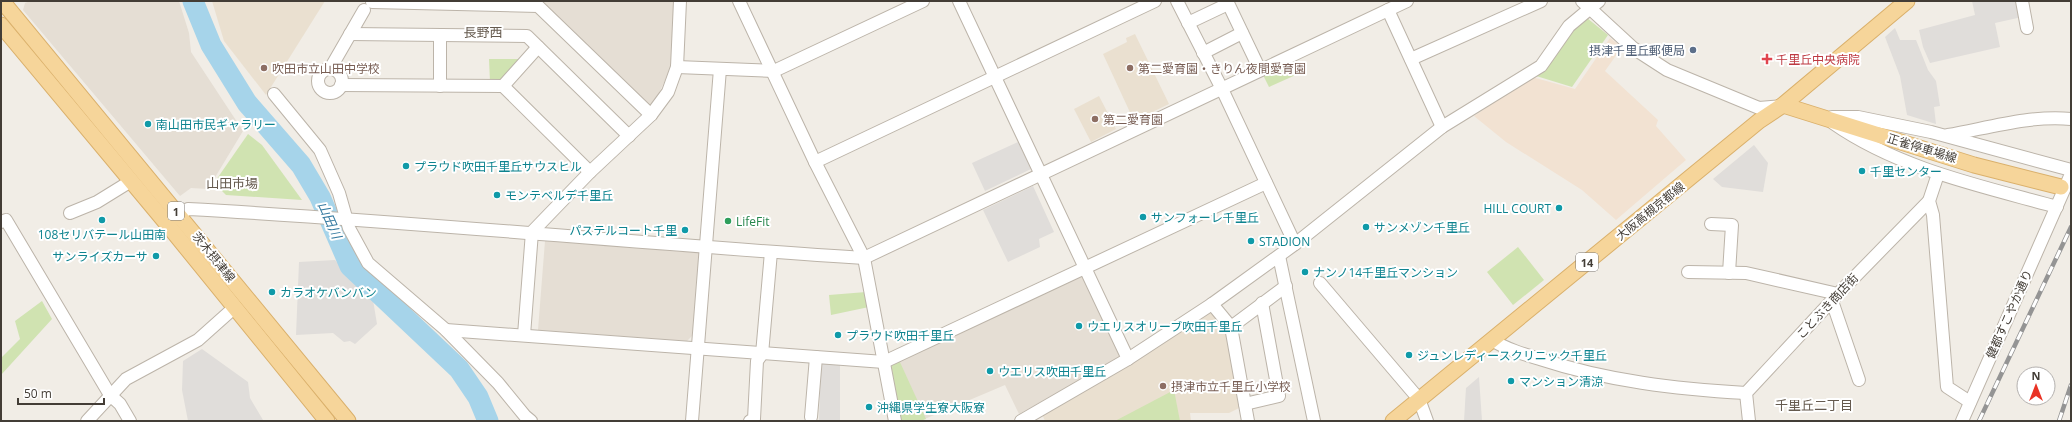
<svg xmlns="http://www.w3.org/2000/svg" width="2072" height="422" viewBox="0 0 2072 422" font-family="'Open Sans','Noto Sans JP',sans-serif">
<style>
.residential{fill:#e5ded4}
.commercial{fill:#f2e2d2}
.education{fill:#eae0d0}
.green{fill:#d0e3b1}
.parking{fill:#e0ddda}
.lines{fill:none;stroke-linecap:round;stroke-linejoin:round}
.river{stroke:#a6d4ea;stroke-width:21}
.minor-casing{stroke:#bcb4a9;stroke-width:14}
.major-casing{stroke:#dab06b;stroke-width:17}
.minor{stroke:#fff;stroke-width:12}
.major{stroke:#f6d59a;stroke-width:15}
.rail-casing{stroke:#949494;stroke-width:4.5}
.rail{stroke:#fff;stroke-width:3;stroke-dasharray:9;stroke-linecap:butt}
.service-dot{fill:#5c6f8a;stroke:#fff;stroke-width:1.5}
.health-dot{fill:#e0444e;stroke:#fff;stroke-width:1.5}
.education-dot{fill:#8d6e63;stroke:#fff;stroke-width:1.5}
.culture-dot{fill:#0f9aa8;stroke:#fff;stroke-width:1.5}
.leisure-dot{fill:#2e9e5b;stroke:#fff;stroke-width:1.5}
.labels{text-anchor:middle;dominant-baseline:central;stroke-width:4;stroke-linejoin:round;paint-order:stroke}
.shield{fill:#fff;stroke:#7b7772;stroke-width:1}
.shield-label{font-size:11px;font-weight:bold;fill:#433d36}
.service-label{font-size:12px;fill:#4e5e75;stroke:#fff;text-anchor:end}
.health-label{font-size:12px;fill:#be3a42;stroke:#fff;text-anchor:start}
.education-label{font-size:12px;fill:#785e54;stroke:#fff;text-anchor:start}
.culture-label{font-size:12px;fill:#0d838f;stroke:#fff;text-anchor:start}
.street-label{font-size:12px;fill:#433d36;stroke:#fff}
.leisure-label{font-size:12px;fill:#27864d;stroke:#fff;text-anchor:start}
.neighbourhood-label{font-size:13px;fill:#655a4e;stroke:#fff}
.water-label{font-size:13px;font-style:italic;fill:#357aa0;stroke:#fff}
</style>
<rect width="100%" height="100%" fill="#f1ede6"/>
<g class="residential">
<polygon points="30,1 179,1 189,33 191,52 243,131 208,189 191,188 180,196 23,10 25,3"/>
<polygon points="369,1 675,1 675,52 670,70 657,97 644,112 536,10 375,8"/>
<polygon points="545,241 700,253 694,334 687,341 538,330"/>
<polygon points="1083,274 1120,358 1019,414 1005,385 920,421 901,421 891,363"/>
</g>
<polygon class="commercial" points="1610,38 1622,47 1605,71 1658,120 1656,126 1686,160 1616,220 1582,190 1506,142 1474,116 1532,77 1575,89"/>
<g class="education">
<polygon points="212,1 325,1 266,95 224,41"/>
<polygon points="1135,34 1169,104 1134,121 1103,54 1127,42 1126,38"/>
<polygon points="1099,96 1116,129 1091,142 1074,109"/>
<polygon points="1212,312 1226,331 1239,408 1229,413 1190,413 1191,421 1045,421 1042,414 1205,313"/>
</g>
<g class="green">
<polygon points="1587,18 1608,35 1572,87 1533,75 1571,28"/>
<polygon points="489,59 520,59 500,80 490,82"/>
<polygon points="1292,60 1298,74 1269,87 1262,73"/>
<polygon points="248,134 262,145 302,200 226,195 214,183"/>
<polygon points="1518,247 1544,280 1513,305 1487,272"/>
<polygon points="866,292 869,307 831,315 829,295"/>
<polygon points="42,301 52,319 1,375 1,358 20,339 15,321"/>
<polygon points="899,360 926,419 920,421 901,421 891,364"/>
<polygon points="1174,390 1180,421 1115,421"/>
</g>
<g class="parking">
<polygon points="1972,1 2019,1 2022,17 1995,23 2000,47 1930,63 1923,47 1919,30 1975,15"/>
<polygon points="1895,28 1900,40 1916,40 1928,70 1936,81 1940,106 1934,107 1936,124 1907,115 1900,76 1885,37"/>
<polygon points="1018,142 1031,169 985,191 972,163"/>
<polygon points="1754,145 1768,163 1763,192 1722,187 1713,179"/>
<polygon points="1033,186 1054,232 1039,239 1040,247 1008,262 983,210"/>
<polygon points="335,260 373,300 377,324 355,344 350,341 344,342 333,333 296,335 299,262"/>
<polygon points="202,349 248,382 250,398 263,420 188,421 182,390 183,361"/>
<polygon points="821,363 840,365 840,421 819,421"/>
<polygon points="1479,377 1482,421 1464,421 1466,388"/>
</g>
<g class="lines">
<polyline class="river" points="193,1 211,45 247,103 301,165 320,197 350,266 459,369 478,397 488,421"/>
<g class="minor-casing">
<g id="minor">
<polyline points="739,1 815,162 864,258 895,421"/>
<polyline points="959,1 1128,359"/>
<polyline points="1177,1 1222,89 1295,244"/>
<polyline points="1227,1 1260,70"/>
<polyline points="1582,1 1633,48 1667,70 1759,108 1782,106"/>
<polyline points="2022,1 2027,28"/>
<polyline points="372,2 538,6 651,115"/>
<polyline points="1388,10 1442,127"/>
<polyline points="1188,23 1228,4"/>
<polyline points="350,34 527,36 629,136"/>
<polyline points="440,35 440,86"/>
<polyline points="1203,53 1242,33"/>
<polyline points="1411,59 1541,1"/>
<polyline points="677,67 774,71 923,1"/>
<polyline points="330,69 364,10"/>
<circle cx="330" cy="81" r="12"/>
<polyline points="341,85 503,86 590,172"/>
<polyline points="503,86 538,47"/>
<polyline points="274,94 320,150 339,193 349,228 368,263 446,330 498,383 525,416 531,421"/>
<polyline points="1832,117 1858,117 1931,132 2071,170"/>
<path d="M1833 123C1899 169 1981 186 2057 207"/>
<path d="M1948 135C1988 128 2030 115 2071 119"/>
<polyline points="815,162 1155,1"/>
<polyline points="1938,174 1929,201 1933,215 1947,387 1970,402"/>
<polyline points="70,213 97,202 131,181"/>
<path d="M171 220 188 209C413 221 638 244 864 258L1407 1"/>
<polyline points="1,222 6,220 110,395 120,404 130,421"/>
<polyline points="1711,224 1732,225 1729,273"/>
<polyline points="1279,256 1314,421"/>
<polyline points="1688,272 1746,273 1838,294"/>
<polyline points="1320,283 1412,391 1419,399 1427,421"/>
<polyline points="1832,301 1859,380"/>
<polyline points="1212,304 1231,327 1248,421"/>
<polyline points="1231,327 1286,286"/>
<polyline points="446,330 884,362 1266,183"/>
<polyline points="524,335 532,232 590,172 651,115 668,92 677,67 680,1"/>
<path d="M1492 340C1506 349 1523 354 1540 359 1607 381 1676 389 1746 393"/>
<polyline points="1245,404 1279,396 1262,303"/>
<polyline points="811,417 816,357"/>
<polyline points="87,421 126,379 198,340 235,307"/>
<polyline points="692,421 720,69"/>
<polyline points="750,421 754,419 757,361 762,354 771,252"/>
<polyline points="1021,421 1128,359 1212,304 1295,244 1442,127 1541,66 1569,26 1599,1"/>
<polyline points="1749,421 1746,393 1838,294 1929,201"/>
<polyline points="1962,421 2071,174"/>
</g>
</g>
<g class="major-casing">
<g id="major">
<polyline points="2,1 348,421"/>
<polyline points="1,25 167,224 327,421"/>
<polyline points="1783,105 1974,165 2061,187"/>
<polyline points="1393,421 1759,121 1783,105 1907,1"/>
</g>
</g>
<use href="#minor" class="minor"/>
<use href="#major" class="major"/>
<g class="rail-casing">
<g id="rail">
<polyline points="1979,421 2071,227"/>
<polyline points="2059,421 2071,385"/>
</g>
</g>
<use href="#rail" class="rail"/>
</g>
<circle class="service-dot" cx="1693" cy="50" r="4"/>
<path class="health-dot" d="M1765 53h4v4h4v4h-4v4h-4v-4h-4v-4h4z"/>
<g class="education-dot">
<circle cx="264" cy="68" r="4"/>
<circle cx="1130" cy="68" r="4"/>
<circle cx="1095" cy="119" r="4"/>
<circle cx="1163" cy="386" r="4"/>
</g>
<g class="culture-dot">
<circle cx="148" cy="124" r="4"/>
<circle cx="406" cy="166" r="4"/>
<circle cx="1862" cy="171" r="4"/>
<circle cx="497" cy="195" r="4"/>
<circle cx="1559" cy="208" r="4"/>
<circle cx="1143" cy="217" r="4"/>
<circle cx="102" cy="220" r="4"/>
<circle cx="1366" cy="227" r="4"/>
<circle cx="685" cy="230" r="4"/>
<circle cx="1251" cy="241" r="4"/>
<circle cx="156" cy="256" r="4"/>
<circle cx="1305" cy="272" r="4"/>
<circle cx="272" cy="292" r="4"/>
<circle cx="1079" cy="326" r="4"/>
<circle cx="838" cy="335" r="4"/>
<circle cx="1409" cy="355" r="4"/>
<circle cx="990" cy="371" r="4"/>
<circle cx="1511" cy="381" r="4"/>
<circle cx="869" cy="407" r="4"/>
</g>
<circle class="leisure-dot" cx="728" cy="221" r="4"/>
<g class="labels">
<g class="shield">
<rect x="168" y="202" width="16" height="18" rx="3"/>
<rect x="1576" y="253" width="22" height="18" rx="3"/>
</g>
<g class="shield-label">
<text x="176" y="211">1</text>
<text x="1587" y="262">14</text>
</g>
<g class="service-label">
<text x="1685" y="50">摂津千里丘郵便局</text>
</g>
<g class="health-label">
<text x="1776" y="59">千里丘中央病院</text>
</g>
<g class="education-label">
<text x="272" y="68">吹田市立山田中学校</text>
<text x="1138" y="68">第二愛育園・きりん夜間愛育園</text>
<text x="1103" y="119">第二愛育園</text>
<text x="1171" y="386">摂津市立千里丘小学校</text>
</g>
<g class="culture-label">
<text x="156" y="124">南山田市民ギャラリー</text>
<text x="414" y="166">プラウド吹田千里丘サウスヒル</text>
<text x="1870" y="171">千里センター</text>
<text x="505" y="195">モンテベルデ千里丘</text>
<text x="1551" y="208" text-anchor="end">HILL COURT</text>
<text x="1151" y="217">サンフォーレ千里丘</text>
<text x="1374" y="227">サンメゾン千里丘</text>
<text x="677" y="230" text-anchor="end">パステルコート千里</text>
<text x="102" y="234" text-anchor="middle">108セリバテール山田南</text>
<text x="1259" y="241">STADION</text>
<text x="148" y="256" text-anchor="end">サンライズカーサ</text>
<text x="1313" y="272">ナンノ14千里丘マンション</text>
<text x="280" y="292">カラオケバンバン</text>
<text x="1087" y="326">ウエリスオリーブ吹田千里丘</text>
<text x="846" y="335">プラウド吹田千里丘</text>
<text x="1417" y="355">ジュンレディースクリニック千里丘</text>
<text x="998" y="371">ウエリス吹田千里丘</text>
<text x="1519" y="381">マンション清涼</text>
<text x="877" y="407">沖縄県学生寮大阪寮</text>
</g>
<g class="street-label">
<text transform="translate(1922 148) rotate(17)">正雀停車場線</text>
<text transform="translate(1650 211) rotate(-39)">大阪高槻京都線</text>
<text transform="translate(214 257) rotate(51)">茨木摂津線</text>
<text transform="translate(1827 306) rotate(-47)">ことぶき商店街</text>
<text transform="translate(2009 314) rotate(-66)">健都すこやか通り</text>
</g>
<g class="leisure-label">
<text x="736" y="221">LifeFit</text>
</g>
<g class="neighbourhood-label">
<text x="483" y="32">長野西</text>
<text x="232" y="183">山田市場</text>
<text x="1814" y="405">千里丘二丁目</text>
</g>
<g class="water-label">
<text transform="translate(330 220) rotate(66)">山田川</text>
</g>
</g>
<rect width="2072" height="422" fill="none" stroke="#433d36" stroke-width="4"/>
<g transform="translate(2036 386)"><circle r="19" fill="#ffffff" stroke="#b4b1af"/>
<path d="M0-3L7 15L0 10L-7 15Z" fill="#e93325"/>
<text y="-6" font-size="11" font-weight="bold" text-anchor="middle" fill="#433d36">N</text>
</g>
<path d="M18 398v6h86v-6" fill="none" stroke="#433d36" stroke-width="2"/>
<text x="24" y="398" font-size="12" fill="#433d36" stroke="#ffffff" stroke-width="3" paint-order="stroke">50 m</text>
</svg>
